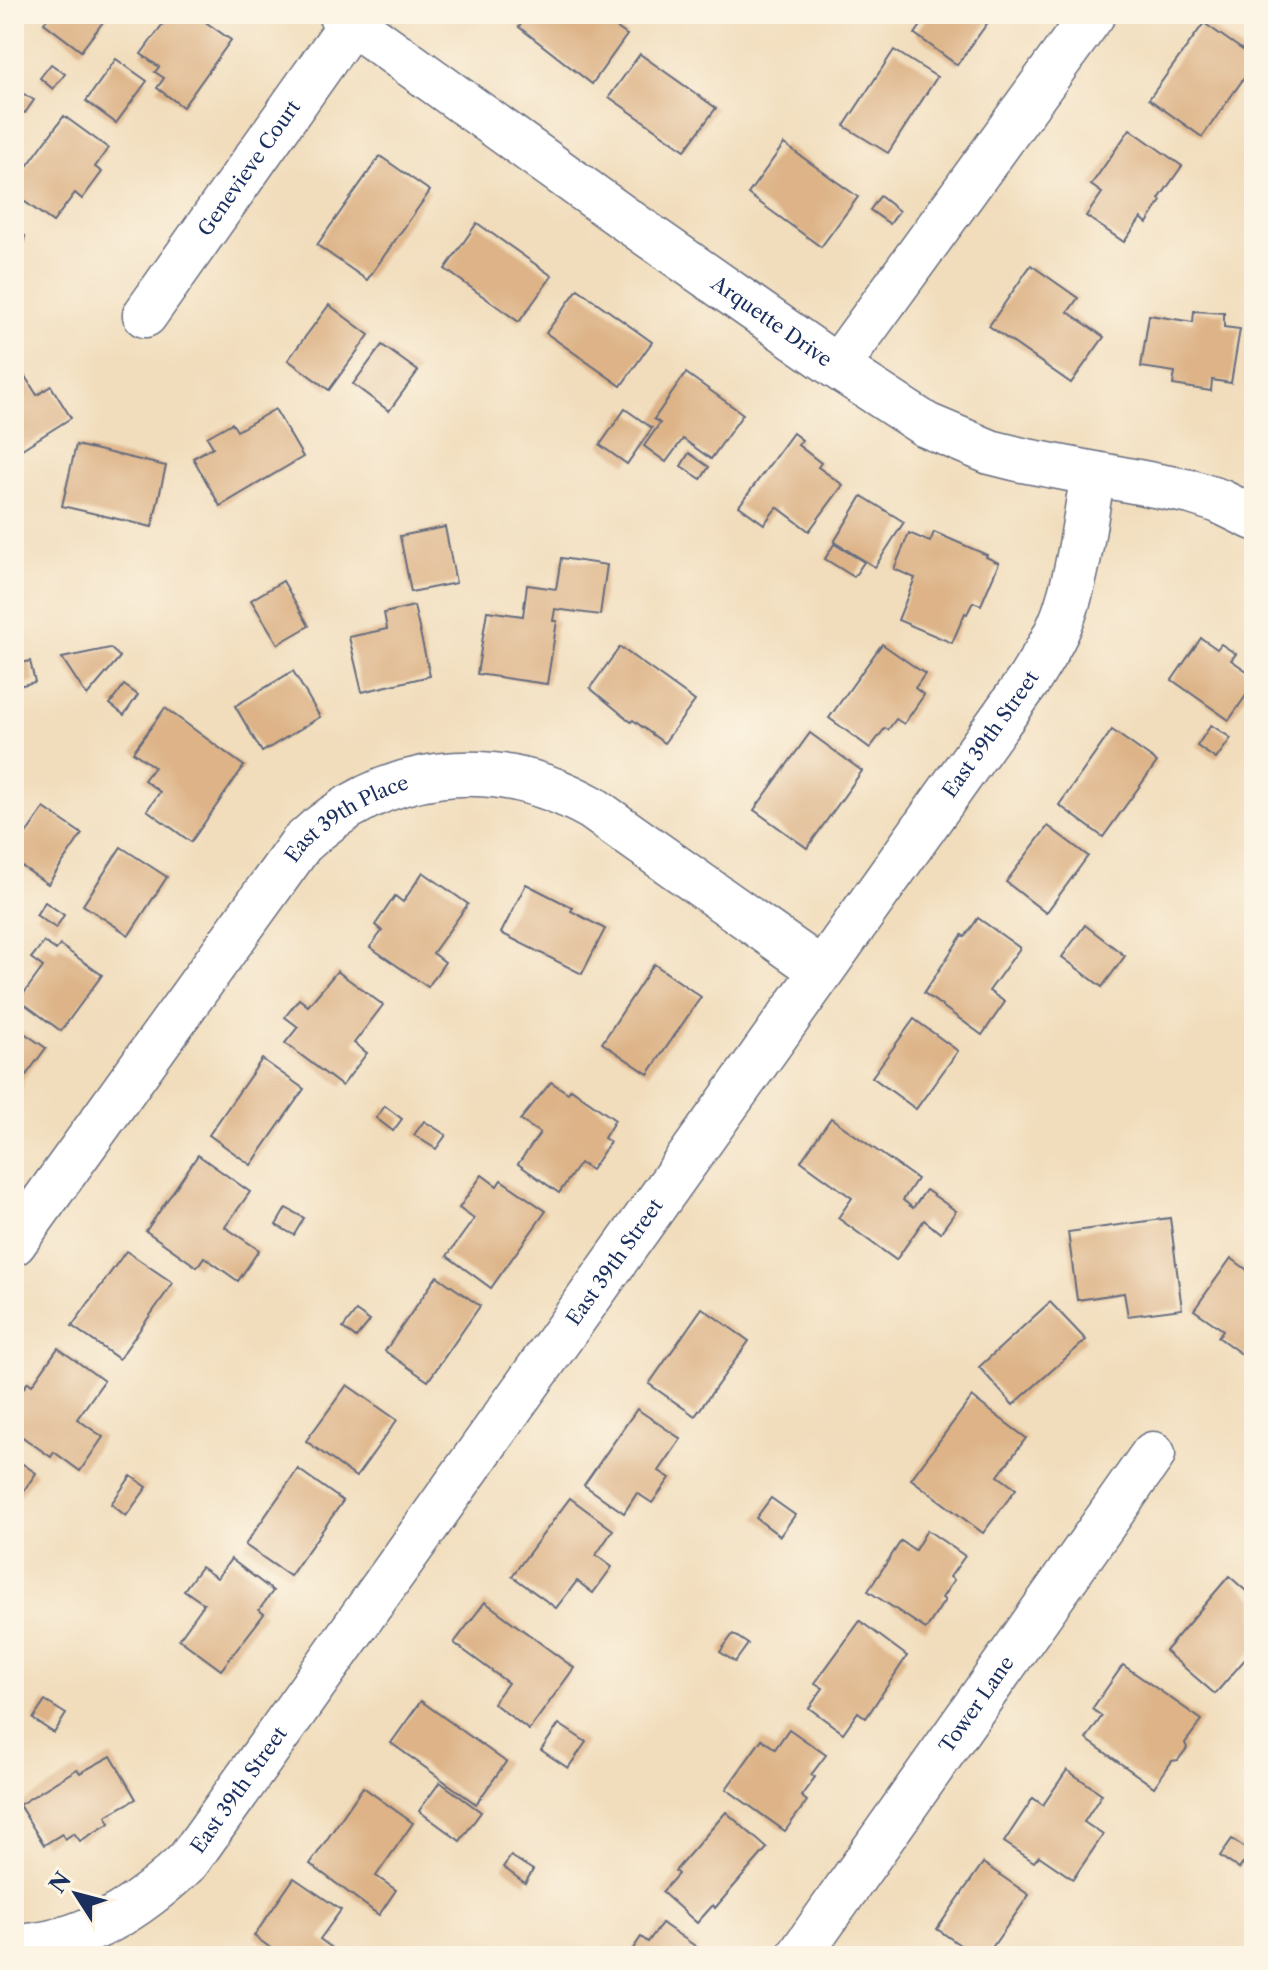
<svg xmlns="http://www.w3.org/2000/svg" width="1268" height="1970" viewBox="0 0 1268 1970" font-family="'Libre Caslon Text',serif">
<style>
.building{fill:#ddb387}
.lines{fill:none;stroke-linecap:round;stroke-linejoin:round}
.minor-casing{stroke:#666c7f;stroke-width:47}
.minor{stroke:#fff;stroke-width:44}
.labels{text-anchor:middle;dominant-baseline:central;stroke-width:8;stroke-linejoin:round;paint-order:stroke}
.street-label{font-size:20px;fill:#1b2f5e;stroke:#fcf5e5}
</style>
<rect width="100%" height="100%" fill="#fcf5e5"/>
<filter id="ink" filterUnits="userSpaceOnUse"><feTurbulence type="fractalNoise" baseFrequency=".0125" numOctaves="2"/><feDisplacementMap in="SourceGraphic" scale="16" xChannelSelector="R" yChannelSelector="G"/><feConvolveMatrix kernelMatrix="1 2 1 2 8 2 1 2 1" color-interpolation-filters="sRGB"/></filter>
<filter id="wash" filterUnits="userSpaceOnUse"><feTurbulence type="fractalNoise" baseFrequency=".006" numOctaves="4" result="noise"/><feDisplacementMap in="SourceGraphic" scale="32" xChannelSelector="R" yChannelSelector="G"/><feGaussianBlur stdDeviation="1.8" result="paint"/><feColorMatrix in="noise" values="0 0 0 0 0 0 0 0 0 0 0 0 0 0 0 0 0 1.4 0 .05"/><feComposite in="paint" operator="in"/></filter>
<g filter="url(#wash)">
<rect width="100%" height="100%" fill="#f1ddbc"/>
<g id="blocks">
<g class="building">
<polygon points="51,14 109,14 81,51 44,23"/>
<polygon points="170,14 194,14 231,40 183,107 157,88 164,78 155,72 159,67 141,54"/>
<polygon points="528,14 597,14 627,35 592,84 519,27"/>
<polygon points="929,14 994,14 957,65 915,34"/>
<polygon points="1204,23 1254,58 1254,64 1202,137 1149,99"/>
<polygon points="894,50 937,77 888,153 844,126"/>
<polygon points="640,54 716,108 685,150 609,97"/>
<polygon points="116,59 147,81 116,123 86,101"/>
<polygon points="51,64 65,74 53,89 40,78"/>
<polygon points="22,93 34,100 25,113 14,106"/>
<polygon points="64,116 108,148 95,167 102,172 82,199 75,193 53,222 14,194 14,184"/>
<polygon points="1130,129 1182,166 1159,199 1161,201 1147,223 1141,218 1124,242 1086,216 1102,193 1091,185"/>
<polygon points="784,144 858,197 821,247 748,194"/>
<polygon points="380,156 430,191 367,280 317,245"/>
<polygon points="880,196 899,211 890,224 870,210"/>
<polygon points="477,223 552,276 519,322 445,269"/>
<polygon points="14,233 25,236 15,277 14,276"/>
<polygon points="1031,265 1078,298 1068,312 1104,337 1071,383 989,326"/>
<polygon points="578,289 652,342 621,386 546,333"/>
<polygon points="329,305 369,335 329,390 288,360"/>
<polygon points="1194,311 1224,313 1224,327 1240,329 1231,383 1212,380 1211,391 1173,385 1175,372 1141,367 1149,315 1193,322"/>
<polygon points="382,345 418,371 389,411 353,384"/>
<polygon points="14,359 37,395 51,386 71,418 14,454"/>
<polygon points="686,373 743,414 711,459 683,439 666,462 644,446 660,423 654,419"/>
<polygon points="275,409 303,457 220,506 193,458 213,447 207,437 232,423 237,431"/>
<polygon points="625,409 652,428 627,464 600,445"/>
<polygon points="793,433 802,440 798,445 821,463 818,467 843,485 809,531 777,507 764,524 739,506"/>
<polygon points="76,445 166,466 152,527 62,506"/>
<polygon points="689,453 709,467 701,479 681,466"/>
<polygon points="862,496 904,522 875,567 834,542"/>
<polygon points="445,527 456,583 411,592 400,536"/>
<polygon points="934,532 987,555 986,557 999,563 981,605 973,602 967,614 965,613 952,643 898,620 915,578 894,569 909,533 930,542"/>
<polygon points="834,544 864,562 854,577 825,559"/>
<polygon points="561,558 607,565 600,615 555,609 553,621 557,621 547,684 477,674 487,611 523,616 527,585 556,589"/>
<polygon points="283,581 309,626 278,644 251,600"/>
<polygon points="414,606 430,676 362,692 349,637 387,629 384,613"/>
<polygon points="1201,638 1217,649 1221,644 1236,654 1231,660 1254,676 1254,684 1229,720 1172,680"/>
<polygon points="882,644 925,674 915,688 924,695 904,724 896,719 888,730 885,728 870,748 829,718"/>
<polygon points="620,647 695,701 664,743 633,720 631,722 590,688"/>
<polygon points="110,648 120,657 87,696 62,658"/>
<polygon points="30,661 35,682 14,687 14,665"/>
<polygon points="293,671 320,717 262,752 235,706"/>
<polygon points="124,685 138,695 124,715 110,704"/>
<polygon points="165,708 244,766 191,842 147,810 160,792 144,780 154,767 133,752"/>
<polygon points="1211,725 1231,738 1216,759 1197,746"/>
<polygon points="1112,730 1157,762 1103,837 1059,805"/>
<polygon points="810,733 862,771 807,848 754,810"/>
<polygon points="44,808 82,834 48,884 14,861 14,851"/>
<polygon points="1048,826 1088,856 1046,913 1006,882"/>
<polygon points="121,847 167,877 129,935 83,905"/>
<polygon points="423,872 468,904 433,953 445,962 428,987 370,947 382,931 375,925 395,896 403,902"/>
<polygon points="526,884 573,908 571,911 605,929 582,974 501,933"/>
<polygon points="45,902 64,915 56,928 36,915"/>
<polygon points="978,918 1020,948 989,991 1005,1002 982,1035 924,993 962,935 965,937"/>
<polygon points="1085,925 1125,956 1102,987 1062,957"/>
<polygon points="44,942 56,950 60,945 102,975 61,1031 19,1000 43,967 31,958"/>
<polygon points="654,964 701,997 648,1074 602,1043"/>
<polygon points="337,971 383,1005 354,1043 367,1053 342,1086 285,1043 298,1027 285,1017 299,999 308,1006"/>
<polygon points="914,1019 958,1051 916,1109 872,1077"/>
<polygon points="14,1026 46,1048 21,1082 24,1084 14,1098"/>
<polygon points="262,1059 304,1089 251,1165 209,1135"/>
<polygon points="551,1082 568,1093 571,1089 615,1120 604,1138 610,1142 591,1170 580,1163 559,1193 518,1164 540,1133 520,1120"/>
<polygon points="385,1106 402,1119 393,1131 376,1118"/>
<polygon points="831,1118 917,1179 903,1200 913,1208 926,1190 956,1211 940,1233 924,1220 896,1260 838,1218 852,1198 801,1161"/>
<polygon points="424,1121 446,1135 436,1149 414,1135"/>
<polygon points="198,1155 250,1192 225,1227 259,1250 238,1281 204,1257 197,1267 146,1231"/>
<polygon points="482,1175 497,1186 501,1180 546,1211 491,1288 447,1256 474,1219 459,1208"/>
<polygon points="286,1208 304,1218 294,1235 276,1225"/>
<polygon points="1170,1218 1182,1309 1128,1316 1124,1293 1077,1300 1068,1232"/>
<polygon points="126,1251 173,1283 119,1359 72,1326"/>
<polygon points="1231,1258 1254,1275 1254,1363 1218,1337 1223,1330 1194,1310"/>
<polygon points="437,1276 480,1306 428,1381 385,1351"/>
<polygon points="1050,1302 1086,1340 1013,1405 979,1367"/>
<polygon points="702,1308 749,1341 695,1416 649,1384"/>
<polygon points="356,1311 370,1321 356,1338 343,1328"/>
<polygon points="58,1348 104,1381 77,1419 103,1437 80,1471 54,1452 51,1457 14,1431 14,1401 28,1382 32,1385"/>
<polygon points="347,1385 397,1420 356,1477 306,1441"/>
<polygon points="972,1397 1026,1438 998,1476 1016,1489 983,1533 911,1479"/>
<polygon points="637,1409 681,1439 659,1471 670,1478 652,1503 637,1493 624,1513 584,1485"/>
<polygon points="14,1458 36,1473 14,1505"/>
<polygon points="298,1469 343,1501 290,1576 245,1545"/>
<polygon points="131,1476 147,1487 126,1516 111,1504"/>
<polygon points="570,1498 613,1530 596,1555 612,1567 593,1593 577,1581 556,1608 512,1576"/>
<polygon points="771,1498 795,1515 780,1536 756,1518"/>
<polygon points="927,1530 965,1556 950,1577 954,1580 942,1598 945,1600 926,1629 868,1591 901,1541 915,1550"/>
<polygon points="231,1559 273,1591 259,1610 264,1614 221,1670 179,1639 204,1604 184,1590 201,1567 217,1578"/>
<polygon points="1229,1576 1254,1598 1254,1649 1215,1694 1165,1651"/>
<polygon points="485,1602 574,1668 529,1730 493,1703 508,1683 454,1643"/>
<polygon points="860,1621 907,1656 866,1718 858,1712 843,1733 809,1708 823,1688 815,1683"/>
<polygon points="733,1634 748,1644 735,1662 720,1652"/>
<polygon points="1123,1665 1202,1720 1185,1743 1187,1748 1178,1760 1172,1761 1154,1787 1086,1739 1102,1716 1092,1709"/>
<polygon points="45,1701 66,1714 54,1733 33,1719"/>
<polygon points="421,1701 506,1762 476,1804 391,1743"/>
<polygon points="559,1724 586,1742 568,1768 541,1750"/>
<polygon points="789,1729 826,1755 811,1775 815,1777 801,1796 807,1801 785,1831 726,1789 762,1739 775,1749"/>
<polygon points="111,1756 136,1799 106,1816 110,1823 80,1841 74,1833 65,1839 62,1834 44,1845 19,1805 77,1769 80,1773"/>
<polygon points="1067,1770 1102,1794 1084,1822 1103,1835 1073,1879 1039,1856 1034,1862 1004,1842 1033,1798 1043,1805"/>
<polygon points="440,1782 481,1812 460,1841 419,1811"/>
<polygon points="363,1787 413,1823 376,1876 396,1890 379,1915 310,1864"/>
<polygon points="726,1812 767,1848 715,1908 713,1905 697,1923 662,1892 678,1874 675,1871"/>
<polygon points="1232,1839 1251,1852 1239,1869 1220,1856"/>
<polygon points="511,1856 533,1870 525,1883 503,1867"/>
<polygon points="983,1863 1029,1895 986,1956 976,1956 937,1929"/>
<polygon points="294,1878 341,1910 320,1939 343,1956 282,1956 254,1936"/>
<polygon points="662,1923 698,1948 693,1956 628,1956 641,1937 648,1942"/>
</g>
</g>
</g>
<g filter="url(#ink)">
<use href="#blocks" fill-opacity="0" stroke="#666c7f" stroke-width="2"/>
<g class="lines">
<g class="minor-casing">
<g id="minor">
<path id="s1" d="M340 14 621 216 837 367 926 425 990 452 1022 460 1191 492 1219 501 1254 518"/>
<path id="s2" d="M145 315 352 22"/>
<polyline points="837,367 1093,14"/>
<path id="s3" d="M14 1243 301 844C384 765 493 752 592 808L821 970"/>
<path id="s4" d="M14 1947C83 1945 140 1907 188 1861L1029 680C1043 657 1058 634 1066 608 1080 565 1085 518 1093 474"/>
<path id="s5" d="M799 1956 1153 1454"/>
</g>
</g>
<use href="#minor" class="minor"/>
</g>
</g>
<g class="labels">
<g class="street-label">
<text stroke="none"><textPath href="#s2" startOffset="180">Genevieve Court</textPath></text>
<text stroke="none"><textPath href="#s1" startOffset="530">Arquette Drive</textPath></text>
<text stroke="none"><textPath href="#s4" startOffset="1582">East 39th Street</textPath></text>
<text stroke="none"><textPath href="#s3" startOffset="544">East 39th Place</textPath></text>
<text stroke="none"><textPath href="#s4" startOffset="934">East 39th Street</textPath></text>
<text stroke="none"><textPath href="#s5" startOffset="308">Tower Lane</textPath></text>
<text stroke="none"><textPath href="#s4" startOffset="286">East 39th Street</textPath></text>
</g>
</g>
<rect width="1268" height="1970" fill="none" stroke="#fcf5e5" stroke-width="48"/>
<g transform="translate(76 1894) rotate(306)" stroke="#fcf5e5" stroke-width="6" paint-order="stroke">
<path d="M0-6L14 30L0 20L-14 30Z" fill="#1b2f5e"/>
<text y="-12" font-size="22" font-weight="bold" text-anchor="middle" fill="#1b2f5e">N</text>
</g>
</svg>
